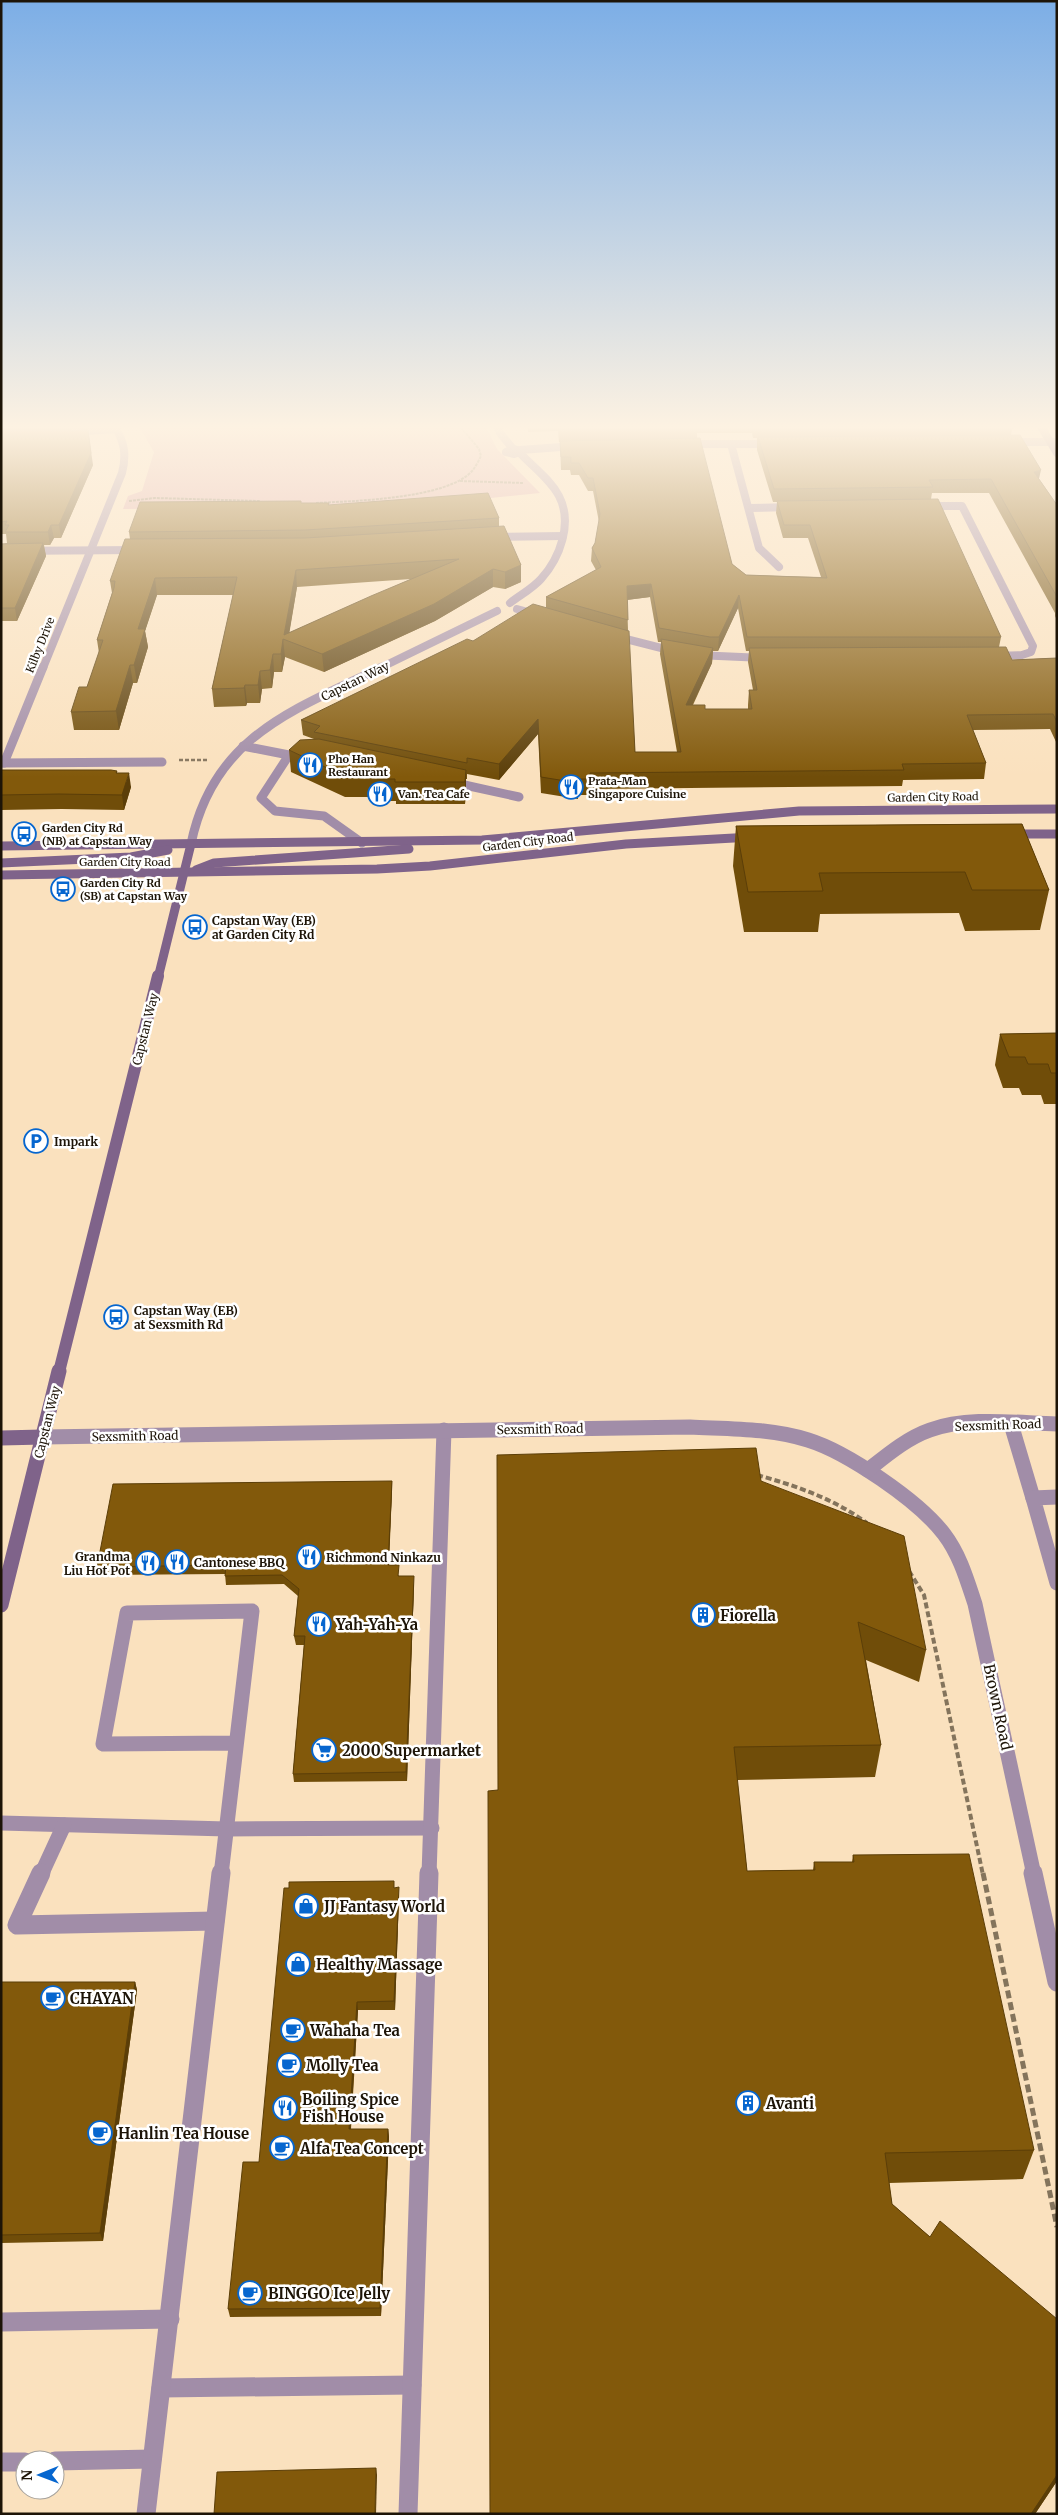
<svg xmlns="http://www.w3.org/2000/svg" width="1058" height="2515" viewBox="0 0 1058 2515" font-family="Merriweather,serif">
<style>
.green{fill:#dfa9ab}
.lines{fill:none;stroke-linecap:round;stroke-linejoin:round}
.path-far3{stroke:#84745c;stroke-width:2;stroke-dasharray:3 1;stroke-linecap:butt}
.path-far2{stroke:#84745c;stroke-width:2.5;stroke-dasharray:4 2;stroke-linecap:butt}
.path-far1{stroke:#84745c;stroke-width:4;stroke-dasharray:6 3;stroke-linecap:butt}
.path{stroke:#84745c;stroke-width:5;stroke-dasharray:8 4;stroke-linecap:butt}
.lane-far2{stroke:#a18da8;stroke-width:9}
.lane-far1{stroke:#a18da8;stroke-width:15}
.lane{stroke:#a18da8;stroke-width:19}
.street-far3{stroke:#a18da8;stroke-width:8}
.street-far2{stroke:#a18da8;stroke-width:9}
.street-far1{stroke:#a18da8;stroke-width:15}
.street{stroke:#a18da8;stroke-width:19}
.secondary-far3{stroke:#7f638a;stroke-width:8}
.secondary-far2{stroke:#7f638a;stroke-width:9}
.secondary-far1{stroke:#7f638a;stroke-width:12}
.secondary{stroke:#7f638a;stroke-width:15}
.wall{fill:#704d09;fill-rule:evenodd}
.shaded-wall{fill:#5b3e08}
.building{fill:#82590b;stroke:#5b3e08;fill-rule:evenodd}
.labels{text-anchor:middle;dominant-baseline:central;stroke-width:5;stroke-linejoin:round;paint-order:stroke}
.far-street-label{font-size:11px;fill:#1d1407;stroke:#fff}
.far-poi-label{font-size:11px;font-weight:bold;fill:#1d1407;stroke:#fff;text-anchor:start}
.street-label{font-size:12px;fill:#1d1407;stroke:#fff}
.poi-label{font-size:12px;font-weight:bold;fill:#1d1407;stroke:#fff;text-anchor:start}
.near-poi-label{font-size:15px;font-weight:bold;fill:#1d1407;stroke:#fff;text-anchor:start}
.near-street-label{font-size:15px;fill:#1d1407;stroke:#fff}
</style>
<rect width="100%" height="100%" fill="#fae1be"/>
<polygon class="green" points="259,425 485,425 497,449 540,493 365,511 304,508 123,509 128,496 142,491 154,452 140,428 258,427"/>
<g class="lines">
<g class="path-far3">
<polyline points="135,427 250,425"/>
<polyline points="460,481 523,483"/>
<polyline points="129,501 155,498 260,501"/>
<path d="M316 503C353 501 449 499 473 470 476 466 479 460 481 456L479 449 459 425"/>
</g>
<polyline class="path-far2" points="179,760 208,760"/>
<g class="path-far1">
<path d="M757 1475C797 1486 834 1499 867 1523"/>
<polyline points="909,1571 924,1595 983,1875"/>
</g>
<polyline class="path" points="983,1873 1057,2227"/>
<g class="lane-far2">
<polyline points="243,746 289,755 261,798 275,811 324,816 362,843"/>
<polyline points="451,782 519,797"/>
</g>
<g class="lane-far1">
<polyline points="1011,1424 1033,1498"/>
<polyline points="1057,1497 1033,1498 1057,1583"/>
<polyline points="1,1823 227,1829 432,1828"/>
<polyline points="41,1875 64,1825"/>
<polyline points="221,1875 252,1611 127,1613 103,1744 236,1743"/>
<polyline points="429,1875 444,1430"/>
</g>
<g class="lane">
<polyline points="41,1873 17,1925 215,1921"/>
<polyline points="1,2322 170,2319"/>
<polyline points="161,2388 412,2385"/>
<polyline points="55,2461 152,2459"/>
<polyline points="1,2462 25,2462"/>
<polyline points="146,2514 221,1873"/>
<polyline points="408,2514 429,1873"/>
</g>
<g class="street-far3">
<polyline points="497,425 500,433 513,449"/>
<polyline points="71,432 117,429"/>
<polyline points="1008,442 1057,442"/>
<polyline points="685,444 773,444"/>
<polyline points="731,444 759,548 779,567"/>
<polygon points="513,449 521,451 514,454 506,452"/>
<polyline points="520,450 575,446"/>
<polyline points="926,506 962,506 1033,646 1031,652 1022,655 994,656"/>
<polyline points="749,508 793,507"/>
<polyline points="491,537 563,536"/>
<polyline points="1,551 136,550"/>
<path d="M510 603C520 595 532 589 541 579 560 558 573 523 559 496 550 479 533 467 520 453"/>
<polyline points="517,609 539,615"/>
<polyline points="614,636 677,652"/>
<polyline points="696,655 764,658"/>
<path d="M43 668 122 473C127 454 124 441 114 425"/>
<polyline points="380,668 497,611"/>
</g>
<g class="street-far2">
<polyline points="1,763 162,762"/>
<polyline points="4,763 43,667"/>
<path d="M191 844C213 736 294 710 382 667"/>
</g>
<g class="street-far1">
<path d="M43 1437 690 1427C729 1429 770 1428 808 1440 847 1452 919 1501 944 1534 960 1555 967 1580 975 1604L1034 1875"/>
<path d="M868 1470C887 1455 907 1438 930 1430 969 1416 1016 1423 1057 1424"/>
</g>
<polyline class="street" points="1033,1873 1057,1982"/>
<polyline class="secondary-far3" points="1040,425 1057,453"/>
<g class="secondary-far2">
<polyline points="1009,834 1057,834"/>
<polyline points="1,846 482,840 799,811 1057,809"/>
<polyline points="1,863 131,857 168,850"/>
<polyline points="196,870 214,863 409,849"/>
<polyline points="1,875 377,869 430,866 626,844 752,837"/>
<polyline points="158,978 191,844"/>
</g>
<polyline class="secondary-far1" points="59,1372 158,976"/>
<g class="secondary">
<polyline points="1,1438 43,1437"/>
<polyline points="1,1605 59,1371"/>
</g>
</g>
<g class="wall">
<polygon points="1,425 27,425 27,426 46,425 75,425 71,425 72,431 93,465 61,538 54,538 50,545 44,545 46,556 17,621 1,621 1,544 7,543 6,534 1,534"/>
<path d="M528 425H1013L1011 435 1039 479 1057 505V620L1055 616V613L989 493H932L931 499 1001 637 999 647 1012 660 1057 658V744L1050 729 973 730 986 763 984 779 903 780 902 786 590 789V795H578V799L541 793 538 734 499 780 467 774V779H466L465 804H396V801H378V797H345L291 772 289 750 314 739 303 735 301 720 546 608V597L596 570 591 561 592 548 595 543 599 522 593 491H588L579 475H571L570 470H561L560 442H559L558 431 528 432ZM697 433H752L753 438H757V450L773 502H777L776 513 783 538H808L821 577 746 575 732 564 697 438ZM650 597 658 642H661L660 654 677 752H635L628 630 627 600ZM738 608 746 651H749L748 662 753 690H749L748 705V709H705L693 705 712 663 713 651H718Z"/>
<path d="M301 501V503H329V505L499 518V526L521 565V582L505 589 493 587 435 621 324 672 285 657 282 672H274L272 688 262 689 260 703H247L246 706 214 707 212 689 233 595H157L145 631 148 647 137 683H133L119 730H74L71 712 87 687 99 653 97 640 112 593 110 581 130 539 129 532ZM411 579 289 633 297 587Z"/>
<polygon points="1,770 117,771 117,773 131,787 124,810 62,809 1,810"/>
<polygon points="1022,824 1049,890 1040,930 965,931 959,913 820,914 818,932 744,932 733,866 736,826"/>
<polygon points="1057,1033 1057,1104 1044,1104 1041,1095 1022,1095 1019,1088 1003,1088 995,1065 1000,1034"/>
<polygon points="392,1481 392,1490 389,1565 399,1576 414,1585 407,1781 294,1782 293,1774 304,1645 296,1645 294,1636 298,1596 284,1584 226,1585 225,1574 99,1575 97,1567"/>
<polygon points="761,1481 926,1650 919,1682 866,1660 881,1745 875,1777 737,1780 747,1871 813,1870 814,1862 852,1862 853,1855 1034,2150 1023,2179 889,2183 892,2204 930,2237 1057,2319 1057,2481 1035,2514 490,2514 498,1790"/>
<polygon points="395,1888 399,1896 395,2010 358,2010 351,2129 388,2129 389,2137 381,2316 230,2317 228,2309 259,2162"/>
<polygon points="1,1982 135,1982 137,1990 103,2241 1,2243"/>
</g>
<g class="shaded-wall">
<polygon points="88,430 93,465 61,538 59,525"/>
<polygon points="1041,470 1038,483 1034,472"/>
<polygon points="51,525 54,538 50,545 48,532"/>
<polygon points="43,543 46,556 17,621 15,608"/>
<polygon points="521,565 521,582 505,589 505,572"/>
<polygon points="493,569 493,587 435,621 324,672 322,654"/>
<polygon points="296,570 297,587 288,641 284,635"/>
<polygon points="155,578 157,595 145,631 148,647 137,683 134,665 138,629"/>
<polygon points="651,584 650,597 626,600 627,586"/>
<polygon points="739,595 738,608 718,651 719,637"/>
<polygon points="283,639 285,657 282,672 281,654"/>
<polygon points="713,648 712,663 685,720 686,705"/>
<polygon points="273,654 274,672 272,688 270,670"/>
<polygon points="130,665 133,683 119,730 116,711"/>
<polygon points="260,671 262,689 260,703 258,685"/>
<polygon points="245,685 247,703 246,706 244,688"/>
<polygon points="538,719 538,734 499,780 499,764"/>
<polygon points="466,770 466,792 465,804 465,782"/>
<polygon points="129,773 131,787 124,810 122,795"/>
<polygon points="392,1481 392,1490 388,1574 388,1565"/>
<polygon points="414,1576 414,1585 407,1781 406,1772"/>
<polygon points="399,1887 399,1896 395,2010 394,2001"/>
<polygon points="135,1982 137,1990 103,2241 100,2233"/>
<polygon points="357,2002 358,2010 350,2137 349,2129"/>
<polygon points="388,2129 389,2137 381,2316 380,2308"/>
<polygon points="376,2468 377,2475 376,2514 375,2514"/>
<polygon points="1057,2475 1057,2481 1035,2514 1031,2514"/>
</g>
<g class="building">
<polygon points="59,425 71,425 70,431 88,430 91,453 59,525 51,525 48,532 5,532 9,525 5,525 7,521 1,522 1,427"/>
<polygon points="559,425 697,425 697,427 559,430"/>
<polygon points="754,425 954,425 754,426"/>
<polygon points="1020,435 1041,470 1034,472 1057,505 1057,597 991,479 929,480 933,487 774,489 758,437"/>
<polygon points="700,438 732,564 746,575 827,578 810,525 784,525 777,501 938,499 1001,637 747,637 739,595 719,637 710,637 659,628 651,584 627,586 628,620 546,597 601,567 592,548 595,543 600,514 593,478 588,478 579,463 571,463 571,457 561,457 560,441"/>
<polygon points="488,493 499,518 305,530 129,532 140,502 301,501 301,503 329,503 328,505"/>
<path d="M504 526 521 565 505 572 493 569 434 604 322 654 283 639 281 654H273L270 670 260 671 258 685H245L244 688 212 689 237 577 155 578 138 629H145L134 665H130L116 711 71 712 79 687H87L103 640H97L114 588 115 581H110L125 539 305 538ZM459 559 371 596 284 635 296 570Z"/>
<polygon points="43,543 15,608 1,608 1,544"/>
<polygon points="533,604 629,631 635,752 681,752 661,639 713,648 686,705 705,705 705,709 752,709 749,690 757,690 749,648 1006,647 1012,660 1057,658 1057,722 1053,714 967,715 986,763 902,764 904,770 590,773 590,779 578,779 578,783 541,777 538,719 499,764 467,758 467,763 314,732 320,726 301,720 467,639 473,641"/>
<polygon points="319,739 466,770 465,782 395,782 395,779 377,779 377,775 344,776 289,750 300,740"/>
<polygon points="1,770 111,770 117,771 116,773 129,773 122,795 59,794 1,795"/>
<polygon points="1022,824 1049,890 972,890 965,872 819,873 823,891 748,892 736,826"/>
<polygon points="1057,1033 1057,1073 1051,1073 1048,1064 1028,1064 1025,1057 1009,1057 1000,1034"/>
<polygon points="756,1448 761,1481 904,1536 926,1650 858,1622 881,1745 734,1747 747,1871 815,1870 814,1862 854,1862 853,1855 969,1854 1034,2150 885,2153 892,2204 930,2237 940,2221 1057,2319 1057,2475 1031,2514 490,2514 488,1791 498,1790 497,1455"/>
<polygon points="392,1481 388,1565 399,1565 398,1576 414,1576 406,1772 293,1774 305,1636 294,1636 299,1589 282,1575 225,1576 226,1565 97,1567 113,1484"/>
<polygon points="394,1881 394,1888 399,1887 394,2001 357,2002 349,2129 388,2129 380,2308 228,2309 243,2162 259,2162 284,1888 289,1888 289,1882"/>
<polygon points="1,1982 135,1982 100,2233 1,2235"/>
<polygon points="376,2468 375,2514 214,2514 217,2472"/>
</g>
<linearGradient id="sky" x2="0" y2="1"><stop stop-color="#7caee6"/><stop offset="0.55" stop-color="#fdf2e2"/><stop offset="1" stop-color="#fdf2e2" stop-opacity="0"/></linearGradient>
<rect width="1058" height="777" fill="url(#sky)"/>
<defs>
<g id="restaurant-ring" transform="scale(1.25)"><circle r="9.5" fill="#fff" stroke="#0666cf" stroke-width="1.5"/><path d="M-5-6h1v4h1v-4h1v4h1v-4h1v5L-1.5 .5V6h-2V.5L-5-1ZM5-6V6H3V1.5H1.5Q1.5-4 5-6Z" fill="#0666cf"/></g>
<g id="bus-ring" transform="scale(1.25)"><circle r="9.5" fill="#fff" stroke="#0666cf" stroke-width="1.5"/><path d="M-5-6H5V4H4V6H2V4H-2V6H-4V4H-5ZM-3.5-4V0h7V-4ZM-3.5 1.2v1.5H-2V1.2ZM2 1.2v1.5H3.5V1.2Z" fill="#0666cf"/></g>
<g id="parking-ring" transform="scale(1.25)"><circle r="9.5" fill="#fff" stroke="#0666cf" stroke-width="1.5"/><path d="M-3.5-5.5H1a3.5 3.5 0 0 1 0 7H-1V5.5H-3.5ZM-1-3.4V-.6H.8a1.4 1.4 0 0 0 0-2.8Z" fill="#0666cf"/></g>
<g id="building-ring" transform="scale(1.25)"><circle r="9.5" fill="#fff" stroke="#0666cf" stroke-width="1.5"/><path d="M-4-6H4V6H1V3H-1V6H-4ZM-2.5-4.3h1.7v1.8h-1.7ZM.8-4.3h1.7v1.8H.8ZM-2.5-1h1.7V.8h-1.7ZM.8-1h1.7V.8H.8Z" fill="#0666cf"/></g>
<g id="supermarket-ring" transform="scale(1.25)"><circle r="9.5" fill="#fff" stroke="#0666cf" stroke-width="1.5"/><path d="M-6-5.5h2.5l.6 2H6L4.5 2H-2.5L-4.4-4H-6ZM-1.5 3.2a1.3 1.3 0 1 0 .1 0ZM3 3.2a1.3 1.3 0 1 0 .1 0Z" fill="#0666cf"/></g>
<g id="shop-ring" transform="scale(1.25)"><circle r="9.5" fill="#fff" stroke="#0666cf" stroke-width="1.5"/><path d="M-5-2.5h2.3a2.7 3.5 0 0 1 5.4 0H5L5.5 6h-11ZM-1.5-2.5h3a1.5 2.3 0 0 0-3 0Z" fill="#0666cf"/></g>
<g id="cafe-ring" transform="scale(1.25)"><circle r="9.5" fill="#fff" stroke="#0666cf" stroke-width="1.5"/><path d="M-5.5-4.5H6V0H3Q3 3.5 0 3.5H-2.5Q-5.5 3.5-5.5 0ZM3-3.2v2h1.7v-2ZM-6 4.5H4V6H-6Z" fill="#0666cf"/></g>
</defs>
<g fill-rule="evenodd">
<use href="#restaurant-ring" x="310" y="765"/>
<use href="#restaurant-ring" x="571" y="787"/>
<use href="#restaurant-ring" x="380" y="794"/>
<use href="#bus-ring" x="24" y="834"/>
<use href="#bus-ring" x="63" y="889"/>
<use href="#bus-ring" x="195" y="927"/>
<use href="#parking-ring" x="36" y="1141"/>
<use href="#bus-ring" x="116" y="1317"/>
<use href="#restaurant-ring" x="309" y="1557"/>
<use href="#restaurant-ring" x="177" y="1562"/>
<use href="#restaurant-ring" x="148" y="1563"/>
<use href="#building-ring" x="703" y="1615"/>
<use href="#restaurant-ring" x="319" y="1624"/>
<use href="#supermarket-ring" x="324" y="1750"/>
<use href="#shop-ring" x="306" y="1906"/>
<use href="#shop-ring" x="298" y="1964"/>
<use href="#cafe-ring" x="53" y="1998"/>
<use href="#cafe-ring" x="293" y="2030"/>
<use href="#cafe-ring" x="289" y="2065"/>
<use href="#building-ring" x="748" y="2103"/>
<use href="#restaurant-ring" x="285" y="2108"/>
<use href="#cafe-ring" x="100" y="2133"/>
<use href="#cafe-ring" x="282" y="2148"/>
<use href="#cafe-ring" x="250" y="2293"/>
</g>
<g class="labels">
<g class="far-street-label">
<text transform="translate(40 645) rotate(-68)">Kilby Drive</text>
<text transform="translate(933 797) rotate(-1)">Garden City Road</text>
<text transform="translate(528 842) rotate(-7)">Garden City Road</text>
<text x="125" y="862">Garden City Road</text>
</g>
<g class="far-poi-label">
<text x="328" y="759">Pho Han<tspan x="328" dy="13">Restaurant</tspan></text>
<text x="588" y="781">Prata-Man<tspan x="588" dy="13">Singapore Cuisine</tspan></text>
<text x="398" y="794">Van. Tea Cafe</text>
<text x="42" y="828">Garden City Rd<tspan x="42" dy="13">(NB) at Capstan Way</tspan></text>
<text x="80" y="883">Garden City Rd<tspan x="80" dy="13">(SB) at Capstan Way</tspan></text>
</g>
<g class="street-label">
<text transform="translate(355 681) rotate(-26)">Capstan Way</text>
<text transform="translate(145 1029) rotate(-76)">Capstan Way</text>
<text transform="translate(47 1422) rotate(-76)">Capstan Way</text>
<text transform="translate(998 1425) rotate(-2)">Sexsmith Road</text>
<text transform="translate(540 1429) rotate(-1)">Sexsmith Road</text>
<text transform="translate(135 1436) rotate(-1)">Sexsmith Road</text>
</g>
<g class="poi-label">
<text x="212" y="920">Capstan Way (EB)<tspan x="212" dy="14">at Garden City Rd</tspan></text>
<text x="54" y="1141">Impark</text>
<text x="134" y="1310">Capstan Way (EB)<tspan x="134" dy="14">at Sexsmith Rd</tspan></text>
<text x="130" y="1556" text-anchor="end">Grandma<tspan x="130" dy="14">Liu Hot Pot</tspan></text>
<text x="326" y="1557">Richmond Ninkazu</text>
<text x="194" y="1562">Cantonese BBQ</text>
</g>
<g class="near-poi-label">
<text x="720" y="1615">Fiorella</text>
<text x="336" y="1624">Yah-Yah-Ya</text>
<text x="342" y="1750">2000 Supermarket</text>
<text x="324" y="1906">JJ Fantasy World</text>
<text x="316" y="1964">Healthy Massage</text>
<text x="70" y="1998">CHAYAN</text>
<text x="310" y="2030">Wahaha Tea</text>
<text x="306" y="2065">Molly Tea</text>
<text x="302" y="2099">Boiling Spice<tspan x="302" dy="17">Fish House</tspan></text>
<text x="766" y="2103">Avanti</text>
<text x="118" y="2133">Hanlin Tea House</text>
<text x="300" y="2148">Alfa Tea Concept</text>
<text x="268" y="2293">BINGGO Ice Jelly</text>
</g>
<g class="near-street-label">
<text transform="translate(998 1707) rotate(78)">Brown Road</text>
</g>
</g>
<rect width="1058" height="2515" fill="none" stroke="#1d1407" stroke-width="5"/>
<g transform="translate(40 2475) rotate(269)"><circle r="24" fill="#ffffff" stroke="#a5a19c"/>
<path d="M0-4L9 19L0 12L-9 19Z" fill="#0666cf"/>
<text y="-8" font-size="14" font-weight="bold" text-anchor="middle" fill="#1d1407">N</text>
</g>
</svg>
